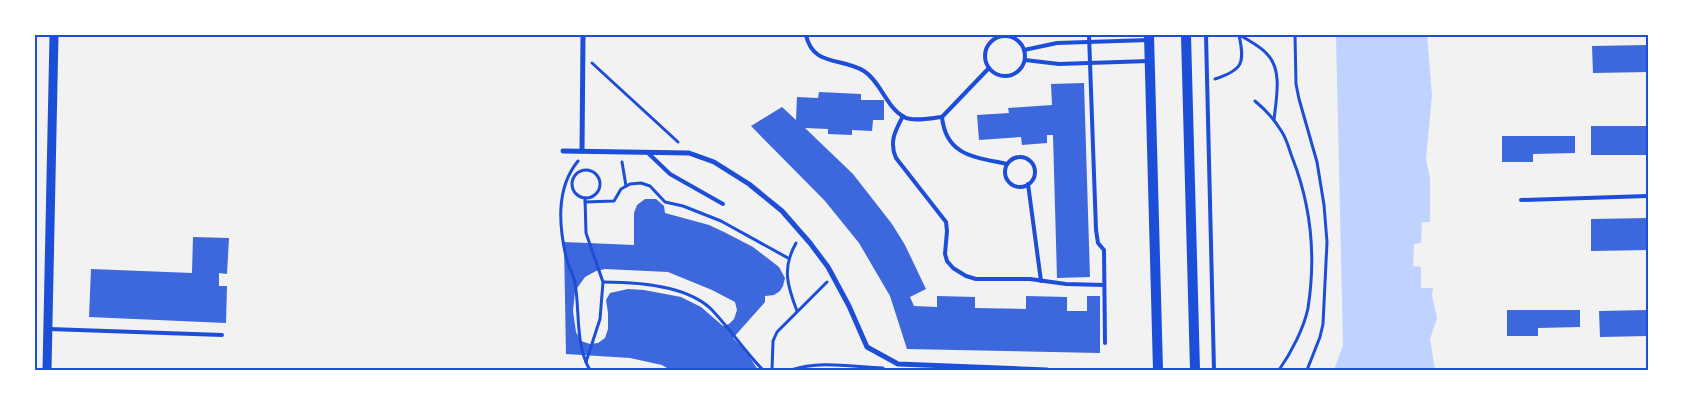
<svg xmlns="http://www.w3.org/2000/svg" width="1683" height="405" viewBox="0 0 1683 405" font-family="'Roboto Condensed',sans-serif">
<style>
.water{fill:#bfd3fe}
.building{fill:#3d67dc;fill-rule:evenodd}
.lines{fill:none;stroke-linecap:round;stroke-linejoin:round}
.path{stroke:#1d4ed8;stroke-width:3}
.service{stroke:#1d4ed8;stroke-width:4}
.minor{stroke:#1d4ed8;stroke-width:5}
.tertiary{stroke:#1d4ed8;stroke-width:9}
.secondary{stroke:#1d4ed8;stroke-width:10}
.neatline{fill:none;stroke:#1d4ed8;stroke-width:2}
</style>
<rect width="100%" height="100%" fill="#f2f2f2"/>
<polygon class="water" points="1336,35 1427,35 1432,95 1426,159 1430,178 1430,222 1422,222 1421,243 1414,244 1413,266 1421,267 1421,288 1433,288 1432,296 1437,318 1430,339 1435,370 1334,370 1343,345"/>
<g class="building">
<polygon points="1648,45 1648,72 1593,73 1592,46"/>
<polygon points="1084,83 1090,277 1057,278 1053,135 1047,135 1047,143 1022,145 1021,137 979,140 977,115 1009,113 1008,108 1052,105 1051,84"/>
<polygon points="819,92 861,94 861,100 884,100 884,120 873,120 872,131 852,130 852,135 828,134 828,129 805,128 853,174 892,224 905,245 926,289 910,297 914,306 937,307 937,296 975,297 975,308 1026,309 1026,296 1067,297 1067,311 1087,311 1087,296 1100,296 1100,353 907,349 890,296 859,243 825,201 751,126 782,107 796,120 797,97 818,98"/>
<rect x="1591" y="126" width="57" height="29"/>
<polygon points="1502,136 1575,136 1575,153 1533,154 1533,162 1502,162"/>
<path d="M645 199H656L664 206 665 213 709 225 724 232 753 247 779 267 785 278 783 286 780 291 774 295 765 296V302L733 338 747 353 758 370H670L662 365 630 358 566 354 564 242 634 245V213L637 205ZM605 269 668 272 712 290 735 302 737 310 734 319 729 324 723 326 701 307 681 297 644 290 628 289 610 293 606 300 608 313V329L605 338 598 343 590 344 581 341 576 332 573 311 575 291 585 277 596 271Z"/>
<polygon points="1648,218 1648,250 1591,251 1591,219"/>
<polygon points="193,237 229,238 227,274 219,273 219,286 227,286 226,323 89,317 91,269 192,273"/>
<polygon points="1507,310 1580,310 1580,327 1538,328 1538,336 1507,336"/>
<polygon points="1648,310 1648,336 1600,337 1599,311"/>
</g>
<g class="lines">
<g class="path">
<path d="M1240 35C1249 41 1260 46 1267 54 1283 70 1276 99 1274 120"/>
<polyline points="1295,35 1296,84 1299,99 1317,162 1324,205 1327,242 1323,324 1320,337 1307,370"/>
<polyline points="592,63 678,142"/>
<path d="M1215 79C1243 70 1245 63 1239 35"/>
<path d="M1255 101C1266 110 1275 120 1282 132 1287 140 1289 149 1292 157 1311 205 1316 257 1308 308 1304 328 1291 353 1279 370"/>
<path d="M578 161C555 189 559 228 567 261 569 268 574 275 575 283 580 311 575 345 590 370"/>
<polyline points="622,162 626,186"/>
<circle cx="586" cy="184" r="14"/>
<polyline points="585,198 586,233 603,282 600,319 586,362"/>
<polyline points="585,202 614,201 621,189 630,184 641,183 650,186 665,202 683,206 721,221 788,258"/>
<path d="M796 243C782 268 787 285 797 311"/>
<path d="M603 282C635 282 685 285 710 308 729 327 744 351 763 370"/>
<polyline points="772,370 773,341 777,332 827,282"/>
<path d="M791 370C820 360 853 367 883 368"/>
</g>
<g class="service">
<path d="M806 35C813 67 841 57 864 71 881 82 886 107 904 117 913 122 931 118 942 117"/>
<polyline points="1089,35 1096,230 1098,243 1104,250 1105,343"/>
<polyline points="1206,35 1214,370"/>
<circle cx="1005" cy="56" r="20"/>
<polyline points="1024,50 1057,43 1149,40"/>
<polyline points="1025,60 1059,64 1149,61"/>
<path d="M989 68 942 117C946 156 975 157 1007 164"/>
<path d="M903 116C895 131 889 142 896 158L946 222 947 231 945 254 947 261 953 268 966 276 976 279H1030L1066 284 1104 285"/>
<polyline points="647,152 670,174 723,204"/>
<circle cx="1020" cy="172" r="15"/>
<polyline points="1028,184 1041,281"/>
<polyline points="1521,200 1648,196"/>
<polyline points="49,329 222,335"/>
<polyline points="1212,370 1257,370"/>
</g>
<g class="minor">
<polyline points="563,151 689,153 714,162 749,184 782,211 810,243 828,267 849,306 867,347 898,364 1047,370"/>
<polyline points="582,151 583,35"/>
</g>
<polyline class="tertiary" points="47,370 54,35"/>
<g class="secondary">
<polyline points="1149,35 1158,370"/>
<polyline points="1186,35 1195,370"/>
</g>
</g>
<rect width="1683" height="405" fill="none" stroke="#ffffff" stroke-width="72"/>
<rect x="36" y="36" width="1611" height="333" class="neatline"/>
</svg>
